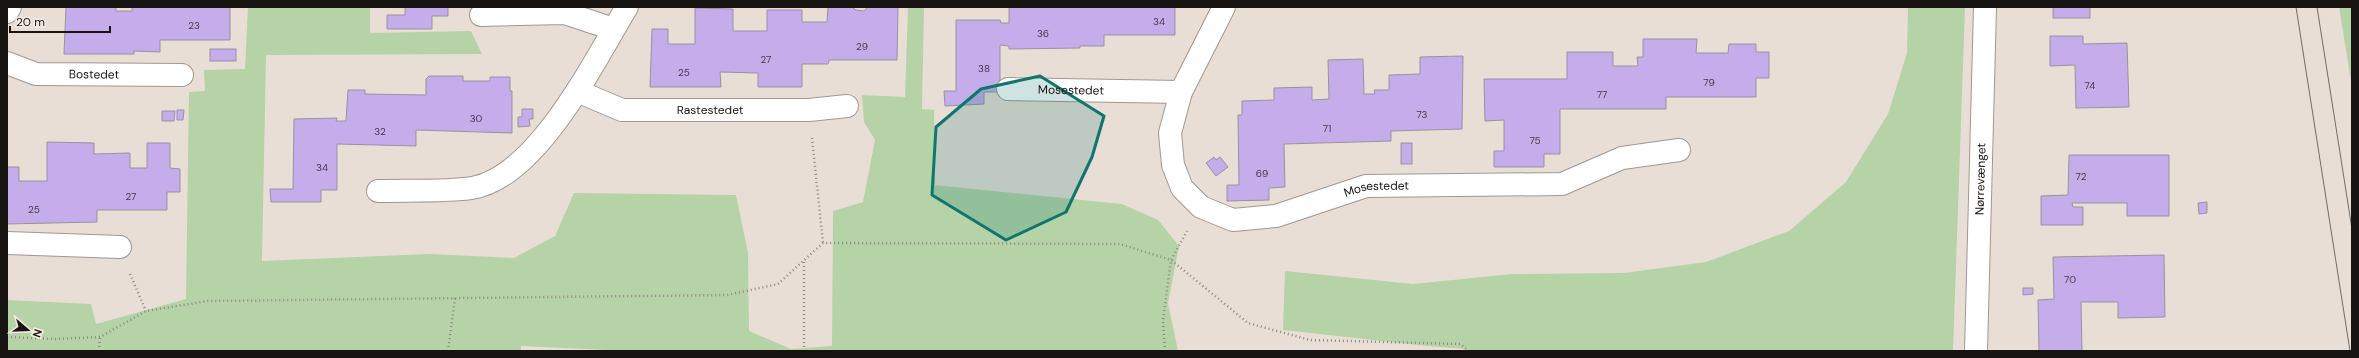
<svg xmlns="http://www.w3.org/2000/svg" width="2359" height="358" viewBox="0 0 2359 358" font-family="'DM Sans',sans-serif">
<style>
.green{fill:#b5d3a7}
.building{fill:#c4adea;stroke:#97939e}
.lines{fill:none;stroke-linecap:round;stroke-linejoin:round}
.minor-casing{stroke:#a29790;stroke-width:24}
.path{stroke:#8e8681;stroke-width:2.5;stroke-dasharray:1 3;stroke-linecap:butt}
.minor{stroke:#fff;stroke-width:22}
.tram{stroke:#726b66;stroke-width:1}
.marked{fill:#0f766e;fill-opacity:0.2;stroke:#0f766e;stroke-width:3;stroke-linejoin:round}
.labels{text-anchor:middle;dominant-baseline:central;stroke-width:3.5;stroke-linejoin:round;paint-order:stroke}
.number-label{font-size:10px;fill:#433a48}
.street-label{font-size:12px;fill:#181412;stroke:#f6ebe4}
</style>
<rect width="100%" height="100%" fill="#e9ded6"/>
<g class="green">
<polygon points="248,7 370,7 370,33 471,31 482,54 266,55 262,261 429,254 514,258 555,236 574,193 736,195 748,253 749,331 791,349 832,346 833,211 863,202 875,140 864,122 862,95 905,97 908,7 924,7 922,109 934,110 935,185 1122,204 1158,220 1179,246 1168,303 1178,351 628,351 521,346 521,351 7,351 7,300 91,304 96,324 186,299 189,92 205,91 204,70 245,69"/>
<path d="M1908 7H1965L1953 351H1467L1466 349C1405 345 1344 336 1283 330L1285 271 1413 284 1512 274 1624 273 1706 262 1789 231 1846 182 1888 114 1907 53Z"/>
<polygon points="2339,7 2352,7 2352,87"/>
</g>
<g class="building">
<polygon points="66,7 116,7 116,11 132,11 132,7 230,7 230,40 160,40 160,52 134,51 134,54 64,54"/>
<polygon points="405,7 448,7 448,16 432,16 432,29 387,29 387,15 405,15"/>
<polygon points="828,7 852,7 856,10 864,11 868,7 898,7 897,60 829,60 828,64 802,64 802,87 758,87 758,73 720,72 721,87 650,87 652,29 668,29 668,44 695,44 695,8 733,9 733,31 767,31 767,10 802,10 802,22 827,22"/>
<polygon points="1009,7 1175,7 1175,35 1104,35 1104,46 1080,46 1080,48 1009,49 1009,46 1000,45 1000,92 984,92 984,104 945,106 944,91 956,91 956,20 1000,20 1001,23 1009,23"/>
<rect x="2053" y="7" width="37" height="11"/>
<polygon points="2050,36 2083,36 2083,44 2127,43 2129,107 2076,108 2075,65 2050,66"/>
<polygon points="1643,39 1697,39 1696,53 1728,53 1729,44 1756,44 1756,52 1769,52 1769,78 1756,78 1756,97 1666,97 1666,109 1560,109 1560,154 1544,154 1544,167 1494,167 1494,151 1504,151 1504,120 1485,121 1484,79 1567,79 1567,52 1613,52 1613,66 1638,66 1637,57 1643,57"/>
<rect x="210" y="49" width="26" height="12"/>
<polygon points="1463,56 1462,129 1391,131 1391,141 1284,144 1285,187 1269,188 1269,200 1227,201 1227,185 1239,185 1238,115 1242,115 1242,101 1274,100 1274,88 1312,87 1312,100 1329,99 1328,60 1363,59 1364,94 1375,94 1374,90 1389,90 1389,75 1420,74 1420,57"/>
<polygon points="429,76 463,76 463,81 490,81 490,77 510,77 510,91 512,91 512,133 416,130 416,146 337,144 337,190 321,190 321,202 271,202 270,189 293,189 294,119 337,118 336,121 346,121 348,90 365,90 365,94 426,95 426,79"/>
<polygon points="522,109 533,109 533,119 529,119 530,126 518,127 518,117 522,117"/>
<polygon points="177,110 184,110 183,120 177,120"/>
<polygon points="162,111 175,111 174,121 162,121"/>
<polygon points="47,142 94,143 94,154 130,153 130,168 147,168 147,143 170,143 170,168 180,169 180,192 167,192 167,210 97,210 97,222 7,224 7,167 19,167 19,181 47,181"/>
<rect x="1401" y="143" width="11" height="21"/>
<polygon points="2069,155 2169,155 2169,216 2127,216 2127,203 2072,203 2073,207 2083,207 2083,225 2041,225 2041,196 2068,195"/>
<polygon points="1214,157 1216,160 1220,157 1228,167 1216,176 1206,163"/>
<polygon points="2207,202 2207,213 2199,214 2198,203"/>
<polygon points="2164,255 2165,317 2118,318 2118,302 2081,302 2082,351 2039,351 2038,300 2054,299 2053,257"/>
<polygon points="2023,288 2033,288 2033,294 2023,295"/>
</g>
<g class="lines">
<g class="minor-casing">
<g id="minor">
<path id="s1" d="M1224 7 1181 92 1170 133 1173 165 1182 188 1201 207 1233 220 1276 216 1366 186 1562 184 1622 158 1679 150"/>
<polyline points="7,12 10,7"/>
<polyline points="481,15 565,13 613,29"/>
<path id="s2" d="M7 63 36 74 182 75"/>
<path id="s3" d="M1008 89 1181 92"/>
<path id="s4" d="M577 91 622 110H809L847 106"/>
<path d="M378 191C406 190 446 192 472 188 538 177 595 59 627 7"/>
<polyline points="7,243 120,247"/>
<path id="s5" d="M1976 351 1985 7"/>
</g>
</g>
<g class="path">
<polyline points="812,138 823,243"/>
<polyline points="130,274 146,311"/>
<polyline points="7,337 56,339 100,337 146,311 208,301 727,295 778,284 823,243 1120,244 1171,260 1248,323 1310,340 1461,344 1468,351"/>
<polyline points="99,351 100,337"/>
<polyline points="448,351 455,298"/>
<polyline points="804,351 804,260"/>
<polyline points="1165,351 1163,320 1171,260 1187,231"/>
</g>
<use href="#minor" class="minor"/>
<g class="tram">
<polyline points="2296,7 2350,351"/>
<polyline points="2317,7 2352,229"/>
</g>
</g>
<path class="marked" d="M1040 76 1104 116 1092 157 1066 212 1006 240 932 195 936 127 981 89Z"/>
<g class="labels">
<g class="number-label">
<text x="1159" y="21">34</text>
<text x="194" y="25">23</text>
<text x="1043" y="33">36</text>
<text x="862" y="46">29</text>
<text x="766" y="59">27</text>
<text x="984" y="68">38</text>
<text x="684" y="72">25</text>
<text x="1709" y="82">79</text>
<text x="2090" y="85">74</text>
<text x="1602" y="94">77</text>
<text x="1422" y="114">73</text>
<text x="476" y="118">30</text>
<text x="1327" y="128">71</text>
<text x="380" y="131">32</text>
<text x="1535" y="140">75</text>
<text x="322" y="167">34</text>
<text x="1262" y="173">69</text>
<text x="2081" y="176">72</text>
<text x="131" y="196">27</text>
<text x="34" y="209">25</text>
<text x="2070" y="279">70</text>
</g>
<g class="street-label">
<text stroke="none"><textPath href="#s2" startOffset="89">Bostedet</textPath></text>
<text stroke="none"><textPath href="#s3" startOffset="63">Mosestedet</textPath></text>
<text stroke="none"><textPath href="#s4" startOffset="137">Rastestedet</textPath></text>
<text stroke="none"><textPath href="#s5" startOffset="172">Nørrevænget</textPath></text>
<text stroke="none"><textPath href="#s1" startOffset="404">Mosestedet</textPath></text>
</g>
</g>
<rect width="2359" height="358" fill="none" stroke="#181412" stroke-width="16"/>
<g transform="translate(28 330) rotate(109)" stroke="#f6ebe4" stroke-width="3" paint-order="stroke">
<path d="M0-3L7 15L0 10L-7 15Z" fill="#181412"/>
<text y="-6" font-size="11" font-weight="bold" text-anchor="middle" fill="#181412">N</text>
</g>
<path d="M10 26v6h100v-6" fill="none" stroke="#181412" stroke-width="2"/>
<text x="16" y="26" font-size="12" fill="#181412" stroke="#f6ebe4" stroke-width="3" paint-order="stroke">20 m</text>
</svg>
